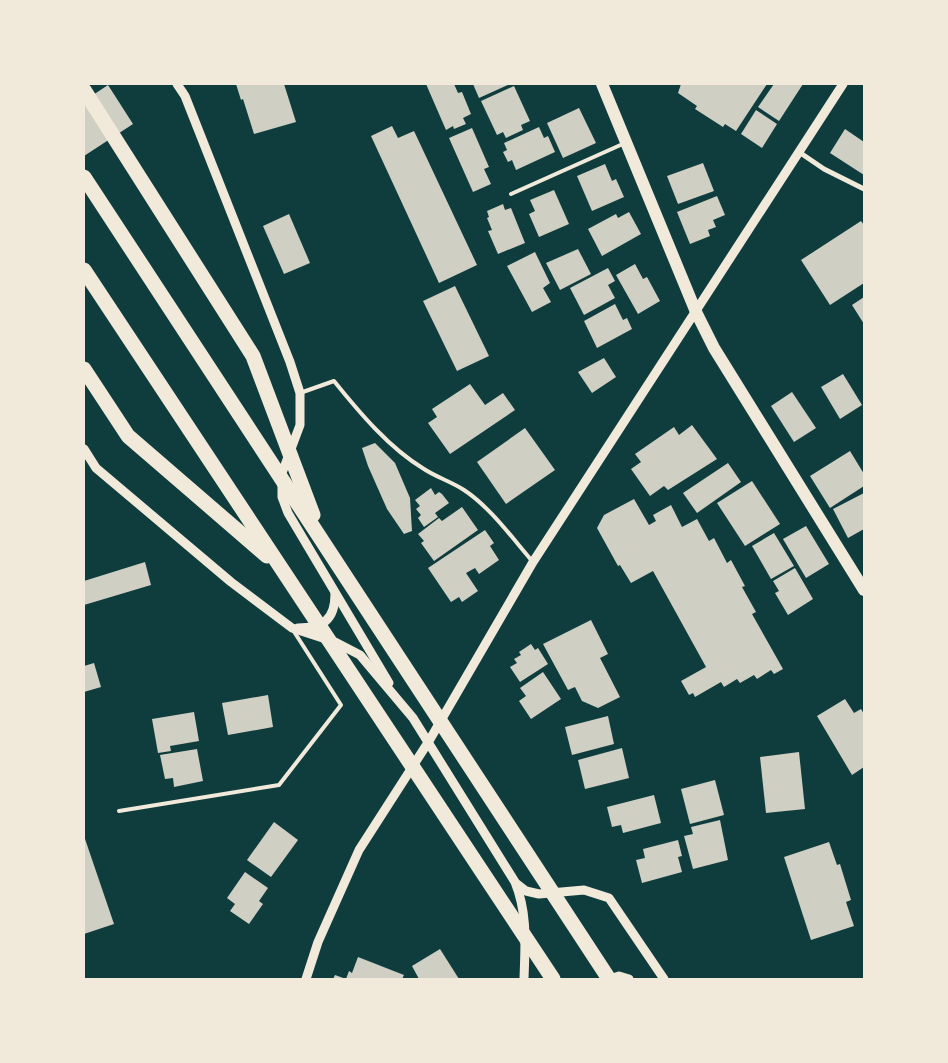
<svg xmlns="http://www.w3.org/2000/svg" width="948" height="1063" viewBox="0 0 948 1063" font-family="'DejaVu Sans',sans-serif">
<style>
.building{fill:#cfcfc3}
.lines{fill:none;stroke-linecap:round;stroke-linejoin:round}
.service{stroke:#f1e9da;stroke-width:4}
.minor{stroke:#f1e9da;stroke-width:5}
.tertiary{stroke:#f1e9da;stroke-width:9}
.primary{stroke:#f1e9da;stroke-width:12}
.motorway{stroke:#f1e9da;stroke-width:15}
</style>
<rect width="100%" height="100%" fill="#0f3d3e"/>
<g class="building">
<polygon points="236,84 284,84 296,122 254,134 243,99 241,100"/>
<polygon points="426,84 454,84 458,93 462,92 471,114 463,118 466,124 454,129 453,126 446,130"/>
<polygon points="473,84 510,84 479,98"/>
<polygon points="681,84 767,84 736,131 725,124 723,127 695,109 697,106 678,93"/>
<polygon points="774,84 803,84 779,121 758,107"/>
<polygon points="108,85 133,124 84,156 84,101"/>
<polygon points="514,86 530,121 521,125 523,130 506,138 503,132 497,135 481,101"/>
<polygon points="579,108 596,143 563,158 547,123"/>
<polygon points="756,110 777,124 762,148 741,134"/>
<polygon points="392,126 398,138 414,131 477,265 439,283 371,136"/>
<polygon points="539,127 544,138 548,136 555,152 516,170 512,160 508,162 503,152 507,150 504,143"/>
<polygon points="472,128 489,167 484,169 491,184 473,192 449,138"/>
<polygon points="845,129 864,142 864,175 830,153"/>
<polygon points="703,163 714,191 678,204 667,176"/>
<polygon points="605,164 612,181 616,179 624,197 592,211 577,176"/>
<polygon points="554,190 569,224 539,237 529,214 535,211 530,200"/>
<polygon points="717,196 725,215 713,220 716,227 708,230 710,236 690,244 677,212"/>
<polygon points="503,204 505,210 511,208 525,243 498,254 488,231 492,230 487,218 489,217 487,211"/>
<polygon points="629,212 641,234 602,256 588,229 616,214 618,218"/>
<polygon points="289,214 310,263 284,274 263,226"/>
<polygon points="861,221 864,225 864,283 830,305 801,260"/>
<polygon points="578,249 591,274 560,290 546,263"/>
<polygon points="535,252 550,283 543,288 551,302 532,312 507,266"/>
<polygon points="635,264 643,279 647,277 660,301 638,314 616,275"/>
<polygon points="608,268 615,281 608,285 615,298 584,315 570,288"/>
<polygon points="455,286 489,356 457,371 423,301"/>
<polygon points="864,297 864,324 852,305"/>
<polygon points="615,304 623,320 627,318 632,329 597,348 584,321"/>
<polygon points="604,358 616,377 592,393 578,372"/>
<polygon points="843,374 862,405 840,419 821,387"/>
<polygon points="470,384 485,405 503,393 515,410 450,454 428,423 437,417 432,409"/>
<polygon points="792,392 816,428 794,442 771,406"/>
<polygon points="692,425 717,459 668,490 664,486 650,496 631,469 641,462 635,454 674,427 679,435"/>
<polygon points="525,428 555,470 506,504 477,462"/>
<polygon points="375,443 395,463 410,498 412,531 404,534 387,509 368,466 362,448"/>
<polygon points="850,451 864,474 864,486 830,508 810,476"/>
<polygon points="728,463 741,482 697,513 683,493"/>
<polygon points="752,481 780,524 745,546 717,503"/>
<polygon points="431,488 435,495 439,492 442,494 449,503 435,513 438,517 424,527 418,518 421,515 416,509 420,506 415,500"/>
<polygon points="864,493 864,529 848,538 833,509"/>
<polygon points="634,499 649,525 656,521 653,515 671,505 682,527 697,519 709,541 714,538 727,563 731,560 745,586 742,587 756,612 752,614 783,669 774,674 771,670 757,679 754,675 740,683 737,679 724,687 721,682 695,697 693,693 689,695 681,681 706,667 653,571 631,583 620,565 618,566 597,528 604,515"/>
<polygon points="462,507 478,530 434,561 421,543 424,541 418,534 439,518 442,521"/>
<polygon points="806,526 829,564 806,578 783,539"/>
<polygon points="485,530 494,543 490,546 499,560 479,574 475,568 466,573 478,591 462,602 459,597 451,602 428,568"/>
<polygon points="774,533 794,566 771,579 752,546"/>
<polygon points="145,562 151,585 84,605 84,581"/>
<polygon points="795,568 813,599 788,615 775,593 779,591 773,581"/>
<polygon points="591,620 608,654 600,658 620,697 598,708 582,701 575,687 568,690 543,644"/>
<polygon points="531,644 535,650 538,648 548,664 520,682 510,667 517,663 514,659 521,655 519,652"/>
<polygon points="94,663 101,687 84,692 84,666"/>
<polygon points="543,672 561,699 531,719 519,701 526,696 520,688"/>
<polygon points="268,695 273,727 228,735 222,703"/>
<polygon points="845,699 854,713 861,709 864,714 864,767 852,775 817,716"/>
<polygon points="194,712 199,741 170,746 171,751 158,753 152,719"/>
<polygon points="608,716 614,744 572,755 565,727"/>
<polygon points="622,748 629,778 585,789 578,760"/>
<polygon points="197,749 203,781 174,787 173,778 165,779 160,755"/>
<polygon points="799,752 805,809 766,813 760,757"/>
<polygon points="715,780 724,815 690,824 681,789"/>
<polygon points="654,795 661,823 623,833 621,825 612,827 607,807"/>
<polygon points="720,820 728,860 693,869 684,836 693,834 691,827"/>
<polygon points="274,822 298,840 271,877 247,860"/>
<polygon points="84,836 114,924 84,934"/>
<polygon points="678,840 682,856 678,857 682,872 642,883 636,860 645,858 643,849"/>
<polygon points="829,842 837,865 840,864 851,900 846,902 854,926 811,940 784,857"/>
<polygon points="245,872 268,888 259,901 263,904 249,924 230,911 235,904 227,898"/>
<polygon points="440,949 459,979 419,979 412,966"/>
<polygon points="358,957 404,975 402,979 333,979 335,975 346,979 349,971 352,973"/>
</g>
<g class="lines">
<g class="service">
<polyline points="511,194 625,143"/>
<path d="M300 393 334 381C359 412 389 448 424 469 436 477 452 482 464 490 490 507 513 539 533 562"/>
<polyline points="119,811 279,785 341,705 293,630"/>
</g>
<polyline class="minor" points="799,152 824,169 864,189"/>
<g class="tertiary">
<polyline points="177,84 185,96 290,362 300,393 300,425 282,473 282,497 288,513 389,683"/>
<path d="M84 449 96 468 231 582 292 628 335 642 360 655 413 718 515 882C528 914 525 945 524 979"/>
<path d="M298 628C323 628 335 620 335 594"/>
<polyline points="517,884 526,891 539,894 584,890 609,898 664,979"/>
<polyline points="306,979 318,942 359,850 429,741 533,562 843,84"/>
<polyline points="610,979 619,976 629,979"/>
</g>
<polyline class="primary" points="602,84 696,312 714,348 864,590"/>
<g class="motorway">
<polyline points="84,90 253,356 313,515"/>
<polyline points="84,177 609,979"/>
<polyline points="84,270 553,979"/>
<polyline points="84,369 128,436 267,556"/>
</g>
</g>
<rect width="948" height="1063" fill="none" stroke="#f1e9da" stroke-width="170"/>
</svg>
